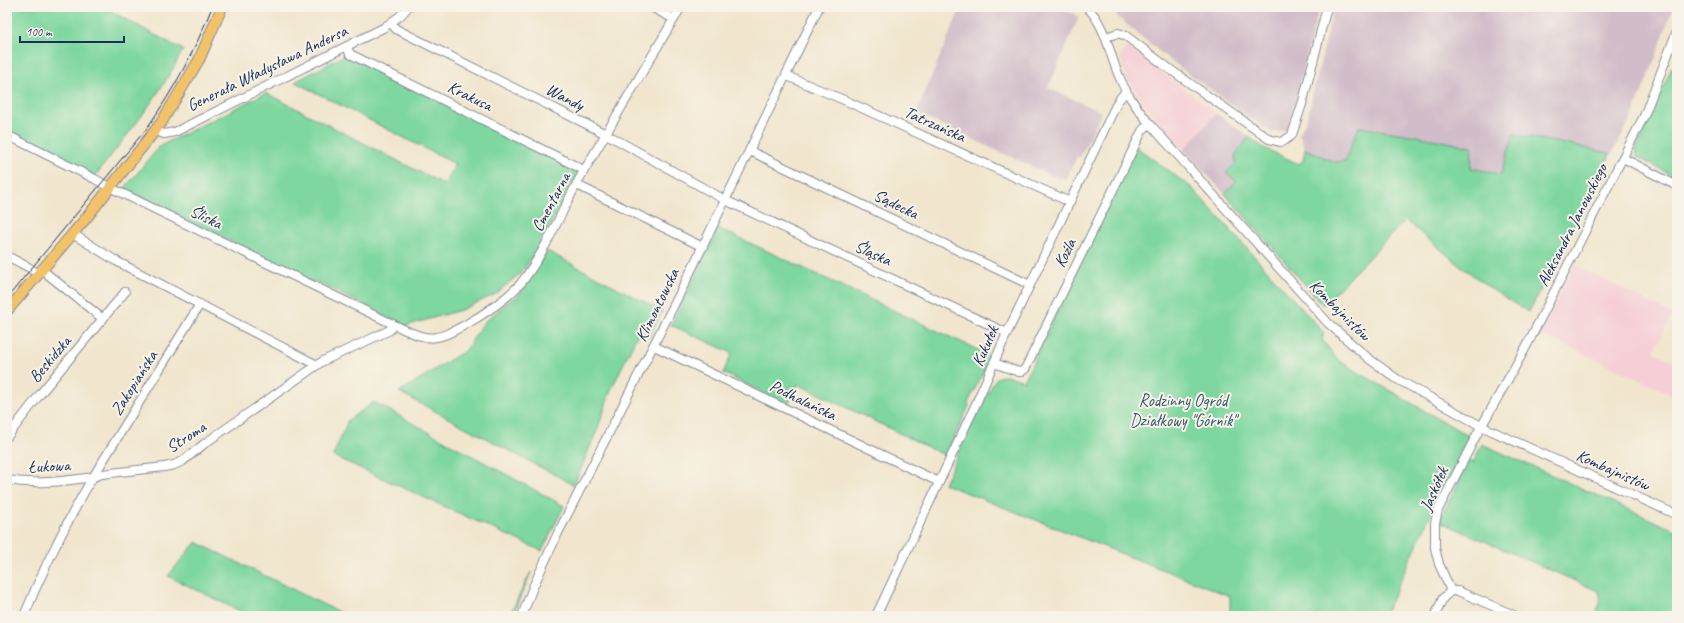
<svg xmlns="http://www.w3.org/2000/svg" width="1684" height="623" viewBox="0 0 1684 623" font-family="Caveat,sans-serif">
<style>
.built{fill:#f6cfd6}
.industrial{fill:#d1bdc9}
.green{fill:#7dd79e;stroke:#4c837e}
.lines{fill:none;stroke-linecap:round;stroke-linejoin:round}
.minor-casing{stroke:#868a96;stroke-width:10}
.major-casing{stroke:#868a96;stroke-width:12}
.minor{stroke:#fff;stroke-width:8}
.major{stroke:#f2c26a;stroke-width:10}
.tram{stroke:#1b2f5e;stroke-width:1}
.labels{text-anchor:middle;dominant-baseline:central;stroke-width:4;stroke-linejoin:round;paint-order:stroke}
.street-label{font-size:17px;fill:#1b2f5e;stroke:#f7f3e8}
.park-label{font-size:17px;fill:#34596e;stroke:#f7f3e8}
</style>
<rect width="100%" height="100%" fill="#f7f3e8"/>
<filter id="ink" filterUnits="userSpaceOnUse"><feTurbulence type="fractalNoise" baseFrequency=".025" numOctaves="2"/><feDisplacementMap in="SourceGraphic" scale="8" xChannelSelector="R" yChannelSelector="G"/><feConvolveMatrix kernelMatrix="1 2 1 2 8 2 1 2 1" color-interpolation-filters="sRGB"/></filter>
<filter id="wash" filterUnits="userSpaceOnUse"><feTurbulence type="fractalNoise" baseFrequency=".012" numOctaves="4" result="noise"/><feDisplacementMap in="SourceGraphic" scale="16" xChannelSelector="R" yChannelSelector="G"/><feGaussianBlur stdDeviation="0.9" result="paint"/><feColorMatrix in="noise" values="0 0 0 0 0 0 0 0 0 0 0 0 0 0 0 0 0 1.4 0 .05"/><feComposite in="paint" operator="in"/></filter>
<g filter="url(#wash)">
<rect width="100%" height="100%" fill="#f1e6cd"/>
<g class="built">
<polygon points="1127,46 1216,113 1184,150 1152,114 1126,77 1120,58"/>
<polygon points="1575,265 1672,314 1654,352 1677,363 1677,397 1540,334"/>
</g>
<g class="industrial">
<polygon points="957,7 1060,7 1079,17 1048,88 1102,112 1080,157 1077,156 1066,180 1061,177 1059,179 916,113 958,14"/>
<polygon points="1111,7 1319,7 1292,114 1287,129 1272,133 1261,126 1166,57 1119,18"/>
<polygon points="1334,7 1673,7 1656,57 1631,119 1568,233 1534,304 1525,308 1335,162 1305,149 1299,134 1307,119"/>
<polygon points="1216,113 1249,137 1235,155 1236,163 1226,173 1236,181 1225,194 1184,150"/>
</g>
<g class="green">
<path d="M7 7H103L183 50C159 97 128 134 95 176L7 131Z"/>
<polygon points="345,55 461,111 579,171 549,228 524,270 496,294 461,310 405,326 319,283 312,282 124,189 160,146 266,93 445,185 455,164 295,82"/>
<polygon points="1672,67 1677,69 1677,178 1637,157 1636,149"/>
<path d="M1359 127 1417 136 1472 147 1471 168 1501 174 1514 134 1610 153 1529 312C1483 288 1445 252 1405 220L1323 305 1225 194 1236 181 1226 173 1236 163 1235 155 1249 137 1262 147 1299 164 1303 161 1305 149 1335 162 1345 161Z"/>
<path d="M1136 147 1192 188 1324 333 1322 340 1339 361 1470 437 1432 512 1384 616H1230V596L944 484 980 408 996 378C1006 373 1014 378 1024 381Z"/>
<polygon points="718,228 991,356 968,403 969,406 946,456 798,384 788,405 723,373 732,353 671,325"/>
<polygon points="547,251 662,311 649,336 639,331 611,390 598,428 574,485 399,392 466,350 484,322 514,297 517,298"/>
<polygon points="374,402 564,506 542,551 333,456 348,420"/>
<path d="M1482 444 1677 531V616H1594C1598 607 1604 600 1598 591L1441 522V517L1469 461 1473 463Z"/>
<polygon points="196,542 347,616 250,616 168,576"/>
<polygon points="531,572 512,616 509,616"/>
</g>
</g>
<g filter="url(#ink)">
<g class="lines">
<g class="minor-casing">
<g id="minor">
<polyline points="651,7 674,19"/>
<path d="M1087 7C1106 26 1109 53 1119 76 1126 94 1137 108 1149 123L1328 323 1368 358 1397 379 1481 426 1677 515"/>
<polyline points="391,23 396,29 606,134 725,200 1007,333"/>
<polyline points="1106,37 1118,33 1126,36 1171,70 1269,139 1280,142 1284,141 1292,135 1303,101 1327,7"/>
<polyline points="347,47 350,54 584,170"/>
<polyline points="787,76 844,100 1070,202"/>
<polyline points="156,131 164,134 175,132 383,28 400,16 408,7"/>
<path d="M7 135 95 179 105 185 403 329C432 343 438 339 465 325 483 315 508 298 521 283 548 249 563 206 585 169 617 115 649 61 681 7"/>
<polyline points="750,151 1030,285"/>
<polyline points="1623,158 1677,186"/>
<polyline points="577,185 703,247"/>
<polyline points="73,234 116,261 317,365"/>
<polyline points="7,256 28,267 38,274"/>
<polyline points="41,269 103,319"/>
<polyline points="654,346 939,482"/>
<polyline points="994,363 1019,372 1021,372 1025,369 1142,131 1149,123"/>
<polyline points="7,437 41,393 125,292"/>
<path d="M7 480C36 485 64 481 93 477L200 304"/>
<path d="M24 616C43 569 67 521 93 477L102 474 164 467 174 465 183 461 204 444 323 361 390 330 393 324"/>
<polyline points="522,616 533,587 557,535 681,291 819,7"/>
<polyline points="876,616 975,406 1007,333 1118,101 1126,91"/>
<polyline points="1435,616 1443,598 1451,591"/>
<polyline points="1516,616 1458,591 1451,591 1439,564 1435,548 1435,523 1438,510 1476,436 1525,349 1644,116 1677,31"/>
</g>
</g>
<g class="major-casing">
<polyline id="major" points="7,311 87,217 161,123 199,60 222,7"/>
</g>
<use href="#minor" class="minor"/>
<use href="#major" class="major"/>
<path class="tram" d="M7 298 147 128C174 89 195 51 212 7"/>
</g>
</g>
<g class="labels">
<g class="street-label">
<text transform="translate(267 68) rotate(-26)">Generała Władysława Andersa</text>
<text transform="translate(470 96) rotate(26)">Krakusa</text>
<text transform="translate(565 97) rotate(27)">Wandy</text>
<text transform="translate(935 124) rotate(24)">Tatrzańska</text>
<text transform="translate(551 202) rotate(-62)">Cmentarna</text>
<text transform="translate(896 204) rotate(26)">Sądecka</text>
<text transform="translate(206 217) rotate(26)">Śliska</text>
<text transform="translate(1572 225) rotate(-63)">Aleksandra Janowskiego</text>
<text transform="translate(873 253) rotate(25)">Śląska</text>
<text transform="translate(1065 253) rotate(-64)">Koźla</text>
<text transform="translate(657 305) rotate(-64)">Klimontowska</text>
<text transform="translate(1340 310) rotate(45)">Kombajnistów</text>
<text transform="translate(985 346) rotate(-66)">Kukułek</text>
<text transform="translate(50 359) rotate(-50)">Beskidzka</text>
<text transform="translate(134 383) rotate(-58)">Zakopiańska</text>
<text transform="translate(803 400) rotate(26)">Podhalańska</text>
<text transform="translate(186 437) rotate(-33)">Stroma</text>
<text transform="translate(49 466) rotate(-3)">Łukowa</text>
<text transform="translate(1613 470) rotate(24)">Kombajnistów</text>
<text transform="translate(1434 489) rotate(-66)">Jaskółek</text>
</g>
<g class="park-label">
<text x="1183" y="400">Rodzinny Ogród<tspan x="1183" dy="20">Działkowy "Górnik"</tspan></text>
</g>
</g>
<rect width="1684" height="623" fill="none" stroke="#f7f3e8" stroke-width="24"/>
<path d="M20 36v6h104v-6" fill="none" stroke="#1b2f5e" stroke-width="2"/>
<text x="26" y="36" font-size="12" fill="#1b2f5e" stroke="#f7f3e8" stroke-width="3" paint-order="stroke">100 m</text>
</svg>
